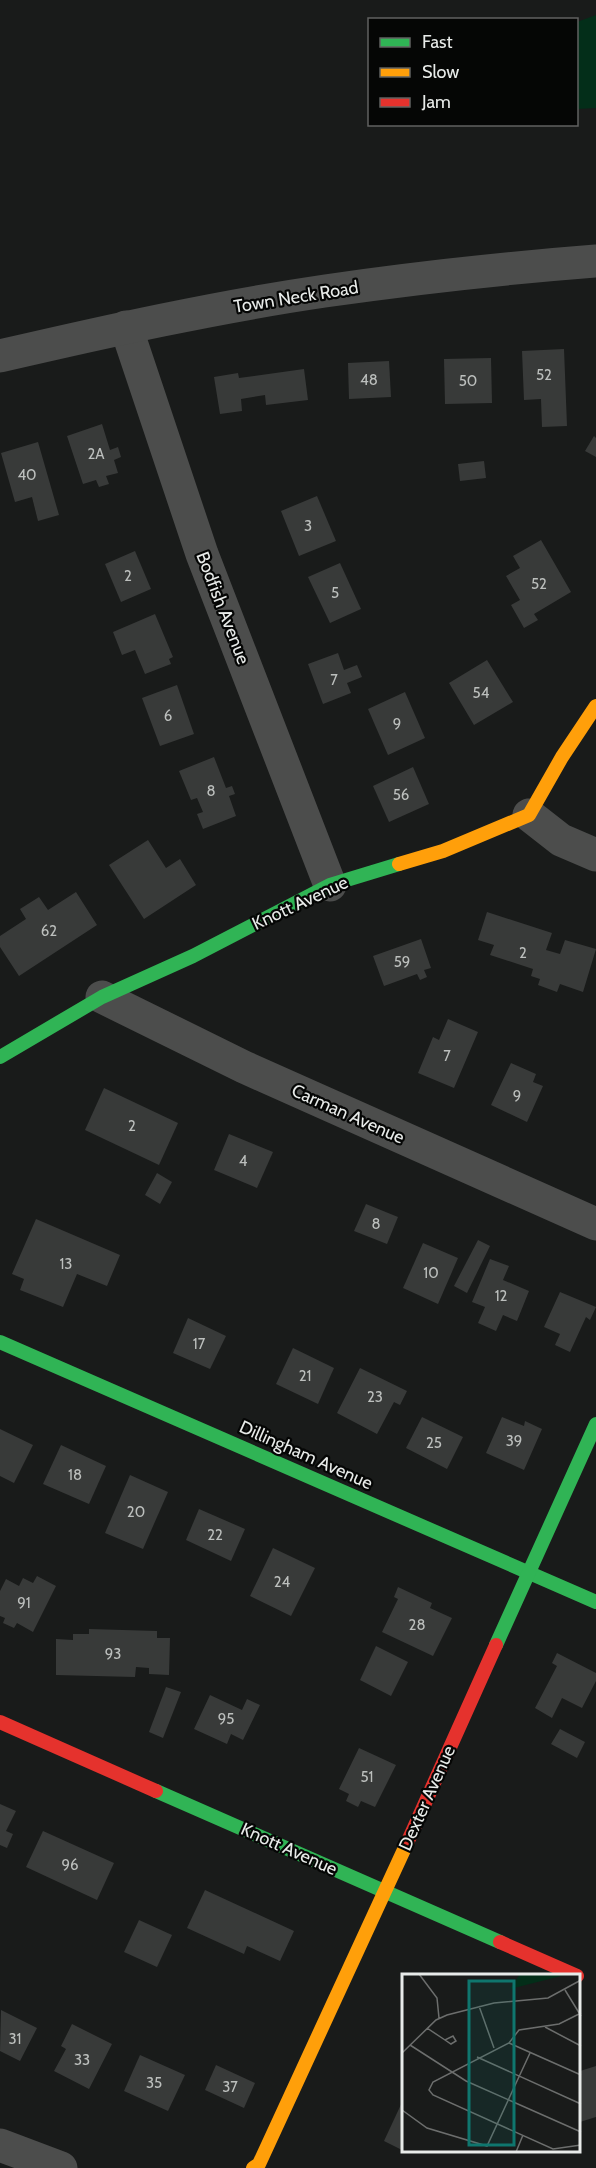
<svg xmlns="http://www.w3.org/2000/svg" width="596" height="2168" viewBox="0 0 596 2168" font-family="Cabin,sans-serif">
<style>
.green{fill:#032e19}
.building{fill:#383a39}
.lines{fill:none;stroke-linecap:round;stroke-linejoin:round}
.street{stroke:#4c4d4c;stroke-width:33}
.fast{stroke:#30b455;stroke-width:14}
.slow{stroke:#ff9f0a;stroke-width:14}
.jam{stroke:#e5322d;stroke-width:14}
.labels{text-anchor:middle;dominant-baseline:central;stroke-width:4.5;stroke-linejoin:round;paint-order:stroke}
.number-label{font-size:15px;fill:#bcbfbd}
.street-label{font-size:18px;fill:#e8ebe9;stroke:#050605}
.inset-road{fill:none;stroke:#6c6e6d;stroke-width:1.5}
.view{fill:#0f766e;fill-opacity:0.15;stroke:#0f766e;stroke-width:3}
.inset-edge{fill:none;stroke:#e8ebe9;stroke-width:3}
</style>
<rect width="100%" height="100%" fill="#191b1a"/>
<polygon class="green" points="596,15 596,108 577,109 577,22"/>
<g class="building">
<polygon points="564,349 567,426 542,427 541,399 524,400 522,351"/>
<polygon points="491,358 492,403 445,404 444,359"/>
<polygon points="389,361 391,397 349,399 348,363"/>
<polygon points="304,369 308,400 266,405 265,395 241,399 242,411 220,414 214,377 238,373 239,378"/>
<polygon points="102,424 110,450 118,447 121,457 114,460 118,473 106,476 109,484 99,487 96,480 83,484 67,436"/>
<polygon points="594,436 596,438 596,457 585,451"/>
<polygon points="38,442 59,515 38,521 32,497 15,502 1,453"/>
<polygon points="484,461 486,478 460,481 458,464"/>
<polygon points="317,496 336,541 299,556 281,511"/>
<polygon points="541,540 571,592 534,614 538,620 524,628 511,605 520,600 506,576 520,568 513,556"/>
<polygon points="135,551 151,589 121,602 105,564"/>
<polygon points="340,563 361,609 330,623 308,577"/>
<polygon points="155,614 173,657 169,659 171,664 145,674 135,650 122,655 113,632"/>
<polygon points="338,653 344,670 357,665 362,677 347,683 351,693 323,704 308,664"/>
<polygon points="487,660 513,702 474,725 449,683"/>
<polygon points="177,685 194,734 160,746 142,698"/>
<polygon points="405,692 425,738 388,755 368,709"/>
<polygon points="214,757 226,788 232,786 235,794 229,796 236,816 203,829 197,814 203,812 197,798 191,800 179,771"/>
<polygon points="413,767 429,804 389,822 373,786"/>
<polygon points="148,840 166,868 180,859 196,885 144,919 109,865"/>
<polygon points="76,892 97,925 19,976 0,947 0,936 26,919 20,909 39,897 48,910"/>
<polygon points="487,912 552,933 546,950 560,954 565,940 596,949 583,992 560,984 557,992 538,985 540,979 531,976 533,969 490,955 494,945 478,940"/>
<polygon points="421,939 431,968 424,970 427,977 420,980 417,974 384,986 373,956"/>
<polygon points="448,1019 478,1032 454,1088 418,1073 433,1037 439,1040"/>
<polygon points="511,1063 536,1074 533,1082 543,1086 527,1122 491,1105"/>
<polygon points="104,1088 178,1123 159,1165 85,1130"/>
<polygon points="229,1134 273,1152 257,1188 214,1170"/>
<polygon points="157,1173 172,1182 160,1204 145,1195"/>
<polygon points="366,1204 398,1217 387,1244 354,1231"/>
<polygon points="36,1219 120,1255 107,1286 77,1274 63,1307 20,1290 24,1279 12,1274"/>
<polygon points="478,1240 490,1246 467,1293 454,1286"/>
<polygon points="423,1243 458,1258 438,1304 403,1288"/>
<polygon points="490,1259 509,1266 503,1280 529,1291 517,1321 503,1315 496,1331 478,1323 485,1307 472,1302"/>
<polygon points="560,1292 596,1307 590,1320 586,1317 570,1352 555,1345 560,1334 544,1327"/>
<polygon points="188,1318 226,1336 210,1369 173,1353"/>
<polygon points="293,1348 334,1368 318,1404 276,1384"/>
<polygon points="360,1368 407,1391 400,1405 394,1402 377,1434 337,1413"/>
<polygon points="422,1417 463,1437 447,1469 406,1448"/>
<polygon points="502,1417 524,1426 525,1421 542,1429 524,1470 486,1453"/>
<polygon points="0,1429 33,1445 14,1483 0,1476"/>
<polygon points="61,1445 106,1466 89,1504 43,1484"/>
<polygon points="130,1475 168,1492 143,1549 105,1533"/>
<polygon points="199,1509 245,1529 231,1561 186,1540"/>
<polygon points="273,1548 315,1568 291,1616 250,1596"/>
<polygon points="37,1576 56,1586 33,1632 17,1623 14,1628 3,1623 5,1618 0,1616 0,1591 6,1579 19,1586 23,1578 33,1583"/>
<polygon points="398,1587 432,1603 430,1608 452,1618 433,1656 382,1632 398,1599 394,1597"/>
<polygon points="89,1629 157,1631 157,1638 170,1638 169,1675 149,1674 149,1668 136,1667 135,1677 56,1675 56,1639 73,1640 73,1634 89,1634"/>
<polygon points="376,1646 408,1662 391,1696 360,1680"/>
<polygon points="557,1653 596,1673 596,1681 582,1708 562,1698 552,1718 535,1708 557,1666 552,1663"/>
<polygon points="166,1687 181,1692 163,1738 149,1732"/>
<polygon points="210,1695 242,1710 247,1699 260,1705 243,1740 231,1734 227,1744 194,1729"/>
<polygon points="560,1729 585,1742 577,1758 551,1744"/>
<polygon points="359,1748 396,1765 375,1807 361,1801 358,1807 346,1801 349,1794 339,1789"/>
<polygon points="0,1804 16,1811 6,1831 13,1834 7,1848 0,1845"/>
<polygon points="43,1831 114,1863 97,1900 26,1867"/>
<polygon points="205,1890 294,1931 280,1961 247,1946 244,1954 187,1928"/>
<polygon points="139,1920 172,1935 157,1967 124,1952"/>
<polygon points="1,2010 37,2028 20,2061 0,2051"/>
<polygon points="72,2024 112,2044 89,2089 54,2071 66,2049 61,2046"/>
<polygon points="140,2055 185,2075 168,2111 124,2091"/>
<polygon points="216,2065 255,2083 244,2108 205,2090"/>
<polygon points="596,2066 596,2117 580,2122 580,2071"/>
<polygon points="404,2098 404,2151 384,2141"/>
</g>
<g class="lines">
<g class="street">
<polyline points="126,327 202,554 330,885"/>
<path d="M0 356C108 331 216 307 325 291 415 278 506 268 596 261"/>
<polyline points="529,815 561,840 596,855"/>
<polyline points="102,997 244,1067 596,1224"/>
<polyline points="0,2145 61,2168"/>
</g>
<g class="fast">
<polyline points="0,1057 102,997 193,956 330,885 399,864"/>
<polyline points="0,1342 596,1602"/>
<polyline points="496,1645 596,1424"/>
<polyline points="156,1791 500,1942"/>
</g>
<g class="slow">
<polyline points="399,864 443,851 529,815 562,757 596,706"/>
<polyline points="253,2168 259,2164 408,1841"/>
</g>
<g class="jam">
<polyline points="0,1722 156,1791"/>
<polyline points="408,1841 496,1645"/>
<polyline points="500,1942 577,1976"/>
</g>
</g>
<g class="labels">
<g class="number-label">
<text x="544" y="375">52</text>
<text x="369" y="380">48</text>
<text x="468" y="381">50</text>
<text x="96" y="454">2A</text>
<text x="27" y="475">40</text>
<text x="308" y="526">3</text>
<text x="128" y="576">2</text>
<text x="539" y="584">52</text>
<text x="335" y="593">5</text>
<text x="334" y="680">7</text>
<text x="481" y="693">54</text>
<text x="168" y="716">6</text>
<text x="397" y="724">9</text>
<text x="211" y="791">8</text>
<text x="401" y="795">56</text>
<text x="49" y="931">62</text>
<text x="523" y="953">2</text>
<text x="402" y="962">59</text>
<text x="447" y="1056">7</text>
<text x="517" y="1096">9</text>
<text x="132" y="1126">2</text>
<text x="243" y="1161">4</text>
<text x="376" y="1224">8</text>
<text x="66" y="1264">13</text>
<text x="431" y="1273">10</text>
<text x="501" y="1296">12</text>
<text x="199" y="1344">17</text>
<text x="305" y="1376">21</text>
<text x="375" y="1397">23</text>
<text x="514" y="1441">39</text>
<text x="434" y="1443">25</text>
<text x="75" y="1475">18</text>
<text x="136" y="1512">20</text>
<text x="215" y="1535">22</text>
<text x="282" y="1582">24</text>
<text x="24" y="1603">91</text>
<text x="417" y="1625">28</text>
<text x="113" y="1654">93</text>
<text x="226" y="1719">95</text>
<text x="367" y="1777">51</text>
<text x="70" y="1865">96</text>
<text x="15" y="2039">31</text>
<text x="82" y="2060">33</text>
<text x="154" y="2083">35</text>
<text x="230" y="2087">37</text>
</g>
<g class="street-label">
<text transform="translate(296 297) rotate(-9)">Town Neck Road</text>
<text transform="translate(223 608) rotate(69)">Bodfish Avenue</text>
<text transform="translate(300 903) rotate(-25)">Knott Avenue</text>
<text transform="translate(348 1114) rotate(24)">Carman Avenue</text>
<text transform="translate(306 1455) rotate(24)">Dillingham Avenue</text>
<text transform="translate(427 1798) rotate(-66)">Dexter Avenue</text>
<text transform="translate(289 1849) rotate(24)">Knott Avenue</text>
</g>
</g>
<g transform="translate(402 1974)">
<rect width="178" height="178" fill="#191b1a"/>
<path d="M118 0H167L108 15Z" fill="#032e19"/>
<path class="inset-road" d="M17 0 35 24 37 44M163 16 179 42M77 32 92 74M179 39 157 50 117 56 107 69 31 108 27 116 31 121 151 175 179 171M143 53 179 72M25 54 43 66 51 62 54 67 49 70 43 66M107 69 179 101M8 71 64 107 179 158M0 79 34 46 45 41 92 29 146 24 179 6M75 83 179 130M0 136 25 154 85 172 128 79M114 178 121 161"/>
<path class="view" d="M67 7H112V171H67Z"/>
<rect width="178" height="178" class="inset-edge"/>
</g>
<rect x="368" y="18" width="210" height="108" fill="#050605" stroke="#606260" stroke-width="1.5"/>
<rect x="380" y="38" width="30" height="9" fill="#30b455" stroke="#606260" stroke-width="1.5"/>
<text x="422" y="48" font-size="18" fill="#e8ebe9">Fast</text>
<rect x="380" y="68" width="30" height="9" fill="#ff9f0a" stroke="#606260" stroke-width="1.5"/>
<text x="422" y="78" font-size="18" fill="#e8ebe9">Slow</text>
<rect x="380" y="98" width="30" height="9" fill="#e5322d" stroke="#606260" stroke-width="1.5"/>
<text x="422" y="108" font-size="18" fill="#e8ebe9">Jam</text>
</svg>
